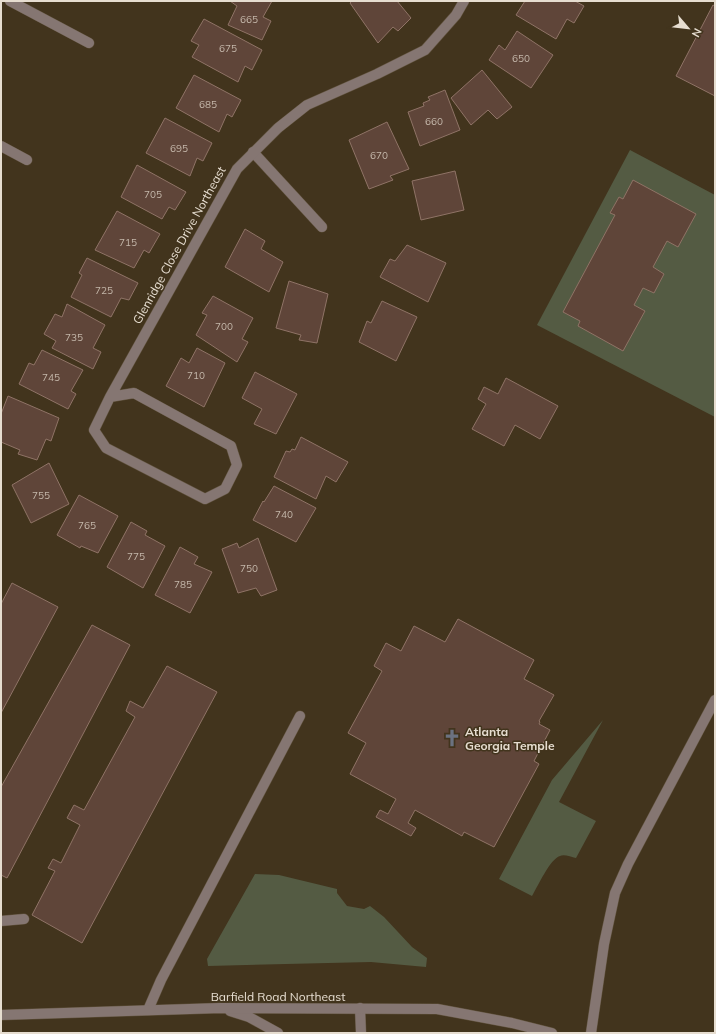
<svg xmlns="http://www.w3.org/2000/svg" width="716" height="1034" viewBox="0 0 716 1034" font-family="Mulish,sans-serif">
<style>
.green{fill:#545b43}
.building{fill:#5f4539;stroke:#8f7366}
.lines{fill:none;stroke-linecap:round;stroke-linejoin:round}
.minor-casing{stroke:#60523d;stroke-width:11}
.minor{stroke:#857672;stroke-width:10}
.labels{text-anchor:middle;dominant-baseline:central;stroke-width:3;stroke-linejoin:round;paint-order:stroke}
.number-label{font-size:10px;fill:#c4b7aa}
.street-label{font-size:12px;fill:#e6ddd0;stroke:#42341d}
.poi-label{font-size:12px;font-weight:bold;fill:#e6ddd0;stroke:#42341d;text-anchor:start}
</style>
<rect width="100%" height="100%" fill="#42341d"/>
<g class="green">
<polygon points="630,150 715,195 715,417 537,325"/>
<path d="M603 720 559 802 596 821 576 858C571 857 564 854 560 856 550 859 538 886 532 896L499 879 552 780Z"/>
<polygon points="255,874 279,875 337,889 337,893 347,906 364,909 370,906 384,917 412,947 427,958 426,967 371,962 208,966 207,959"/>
</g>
<g class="building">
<polygon points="230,1 272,1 263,17 271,21 262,40 228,25 237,6"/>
<polygon points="352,1 397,1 411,18 398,31 393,27 378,43 350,3"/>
<polygon points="525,1 575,1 584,6 574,23 567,19 556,39 516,15"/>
<polygon points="713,5 715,6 715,96 676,76"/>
<polygon points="204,19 262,50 252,70 245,66 238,82 192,57 199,45 191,41"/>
<polygon points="517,31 553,55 531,88 489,60 499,45 505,50"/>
<polygon points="482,70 512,107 497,119 488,110 471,125 451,98"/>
<polygon points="194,75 241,100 232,117 227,114 219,132 176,108"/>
<polygon points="445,90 460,130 420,146 408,112 424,106 423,103 430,100 428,97"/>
<polygon points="165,118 212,143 203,161 197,158 190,176 146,153"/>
<polygon points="387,122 409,169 390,176 393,180 369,189 349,140"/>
<polygon points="137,165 186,192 175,210 169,207 162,219 121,197"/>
<polygon points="455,171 464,210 421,220 412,181"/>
<polygon points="633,180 696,214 678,247 667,241 653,267 664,274 654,293 643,288 634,305 645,311 623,351 578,326 580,321 563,312 615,215 610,213 619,197 623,199"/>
<polygon points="117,211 160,234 149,253 144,250 134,268 95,250"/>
<polygon points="245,229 265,241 261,249 283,262 269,292 225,267"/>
<polygon points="407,245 446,263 428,302 380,277 390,259 395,261"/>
<polygon points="87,258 138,283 129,300 121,298 111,317 71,297 82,275 79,273"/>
<polygon points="289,281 328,294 317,343 299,340 301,335 276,328"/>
<polygon points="213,296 253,318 242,339 248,342 237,362 196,335 207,315 202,313"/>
<polygon points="382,301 417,317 396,361 359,342 367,321 371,323"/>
<polygon points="67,304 105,325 93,348 101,352 93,369 52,348 56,341 44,334 55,314 62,317"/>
<polygon points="197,348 225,363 204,407 166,386 181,358 189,363"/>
<polygon points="42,350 83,370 71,391 76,394 68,409 19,384 29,363 34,365"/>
<polygon points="255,372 297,394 276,434 254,424 262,409 242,398"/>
<polygon points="506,378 558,406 540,439 515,425 504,446 472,429 486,404 478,399 484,387 498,394"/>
<polygon points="8,396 59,418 51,441 46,439 37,460 18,454 20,450 1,442 1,414"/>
<polygon points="301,437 348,462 336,482 326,476 316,499 274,477 286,451 290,452 292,449 295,450"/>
<polygon points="49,463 69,504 31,523 12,485"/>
<polygon points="274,486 316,508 296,542 253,520 263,501 264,502"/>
<polygon points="79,495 118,516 98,553 81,546 80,548 57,535"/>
<polygon points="131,522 147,531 145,535 165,546 143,588 107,567"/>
<polygon points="258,538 277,590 261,596 256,588 238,593 222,549 237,543 239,548"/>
<polygon points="180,547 198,557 194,564 212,572 190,613 155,595"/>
<polygon points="12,583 58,607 1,713 1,604"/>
<polygon points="458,619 534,660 524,679 554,695 539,721 540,722 539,724 550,730 534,761 539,764 494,847 464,832 462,836 415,810 408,823 416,828 411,836 376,817 380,810 388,814 396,799 350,774 366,743 348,733 382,671 374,666 386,643 401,651 414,626 445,642"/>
<polygon points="92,625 130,645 7,878 1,875 1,787"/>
<polygon points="167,666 217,692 82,943 32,915 55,871 48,868 53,859 61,863 80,825 67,818 74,805 84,810 135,717 126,711 130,701 143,708"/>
</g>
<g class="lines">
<g class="minor-casing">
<g id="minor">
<polyline points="10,1 89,43"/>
<polyline points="1,146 27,160"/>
<polyline points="253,152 322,227"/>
<polyline points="110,397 134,393 231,446 237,465 225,489 205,499 106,448 94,430 110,397 237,169 278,128 307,105 377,74 425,50 456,15 464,1"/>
<polyline points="1,921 24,919"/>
<polyline points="360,1008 361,1033"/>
<polyline points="148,1010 161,980 300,716"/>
<polyline points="230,1011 249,1017 278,1033"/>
<polyline points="1,1015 221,1008 437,1009 512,1023 552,1033"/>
<polyline points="591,1033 604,944 615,893 628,864 715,700"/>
</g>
</g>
<use href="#minor" class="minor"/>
</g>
<defs>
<g id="church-bare" transform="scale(1.38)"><path d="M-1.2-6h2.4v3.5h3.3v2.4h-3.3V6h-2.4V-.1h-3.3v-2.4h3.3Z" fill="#6b7280" stroke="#42341d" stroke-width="2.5" paint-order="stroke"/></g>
</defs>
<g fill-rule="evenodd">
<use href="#church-bare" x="452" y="738"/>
</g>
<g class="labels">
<g class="number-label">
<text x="249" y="19">665</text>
<text x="228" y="48">675</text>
<text x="521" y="58">650</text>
<text x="208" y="104">685</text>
<text x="434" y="121">660</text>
<text x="179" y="148">695</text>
<text x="379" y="155">670</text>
<text x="153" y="194">705</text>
<text x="128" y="242">715</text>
<text x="104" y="290">725</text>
<text x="224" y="326">700</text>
<text x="74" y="337">735</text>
<text x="196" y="375">710</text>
<text x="51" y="377">745</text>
<text x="41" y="495">755</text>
<text x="284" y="514">740</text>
<text x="87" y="525">765</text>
<text x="136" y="556">775</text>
<text x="249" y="568">750</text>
<text x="183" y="584">785</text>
</g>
<g class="street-label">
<text transform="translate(179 245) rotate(-61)">Glenridge Close Drive Northeast</text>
<text x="278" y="996">Barfield Road Northeast</text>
</g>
<g class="poi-label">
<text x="465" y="731">Atlanta<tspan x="465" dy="14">Georgia Temple</tspan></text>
</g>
</g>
<rect width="716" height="1034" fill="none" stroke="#e6ddd0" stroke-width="4"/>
<g transform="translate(688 28) rotate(118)" stroke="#42341d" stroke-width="3" paint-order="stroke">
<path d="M0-3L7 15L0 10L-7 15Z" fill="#e6ddd0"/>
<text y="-6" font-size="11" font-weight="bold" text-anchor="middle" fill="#e6ddd0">N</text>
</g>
</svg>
